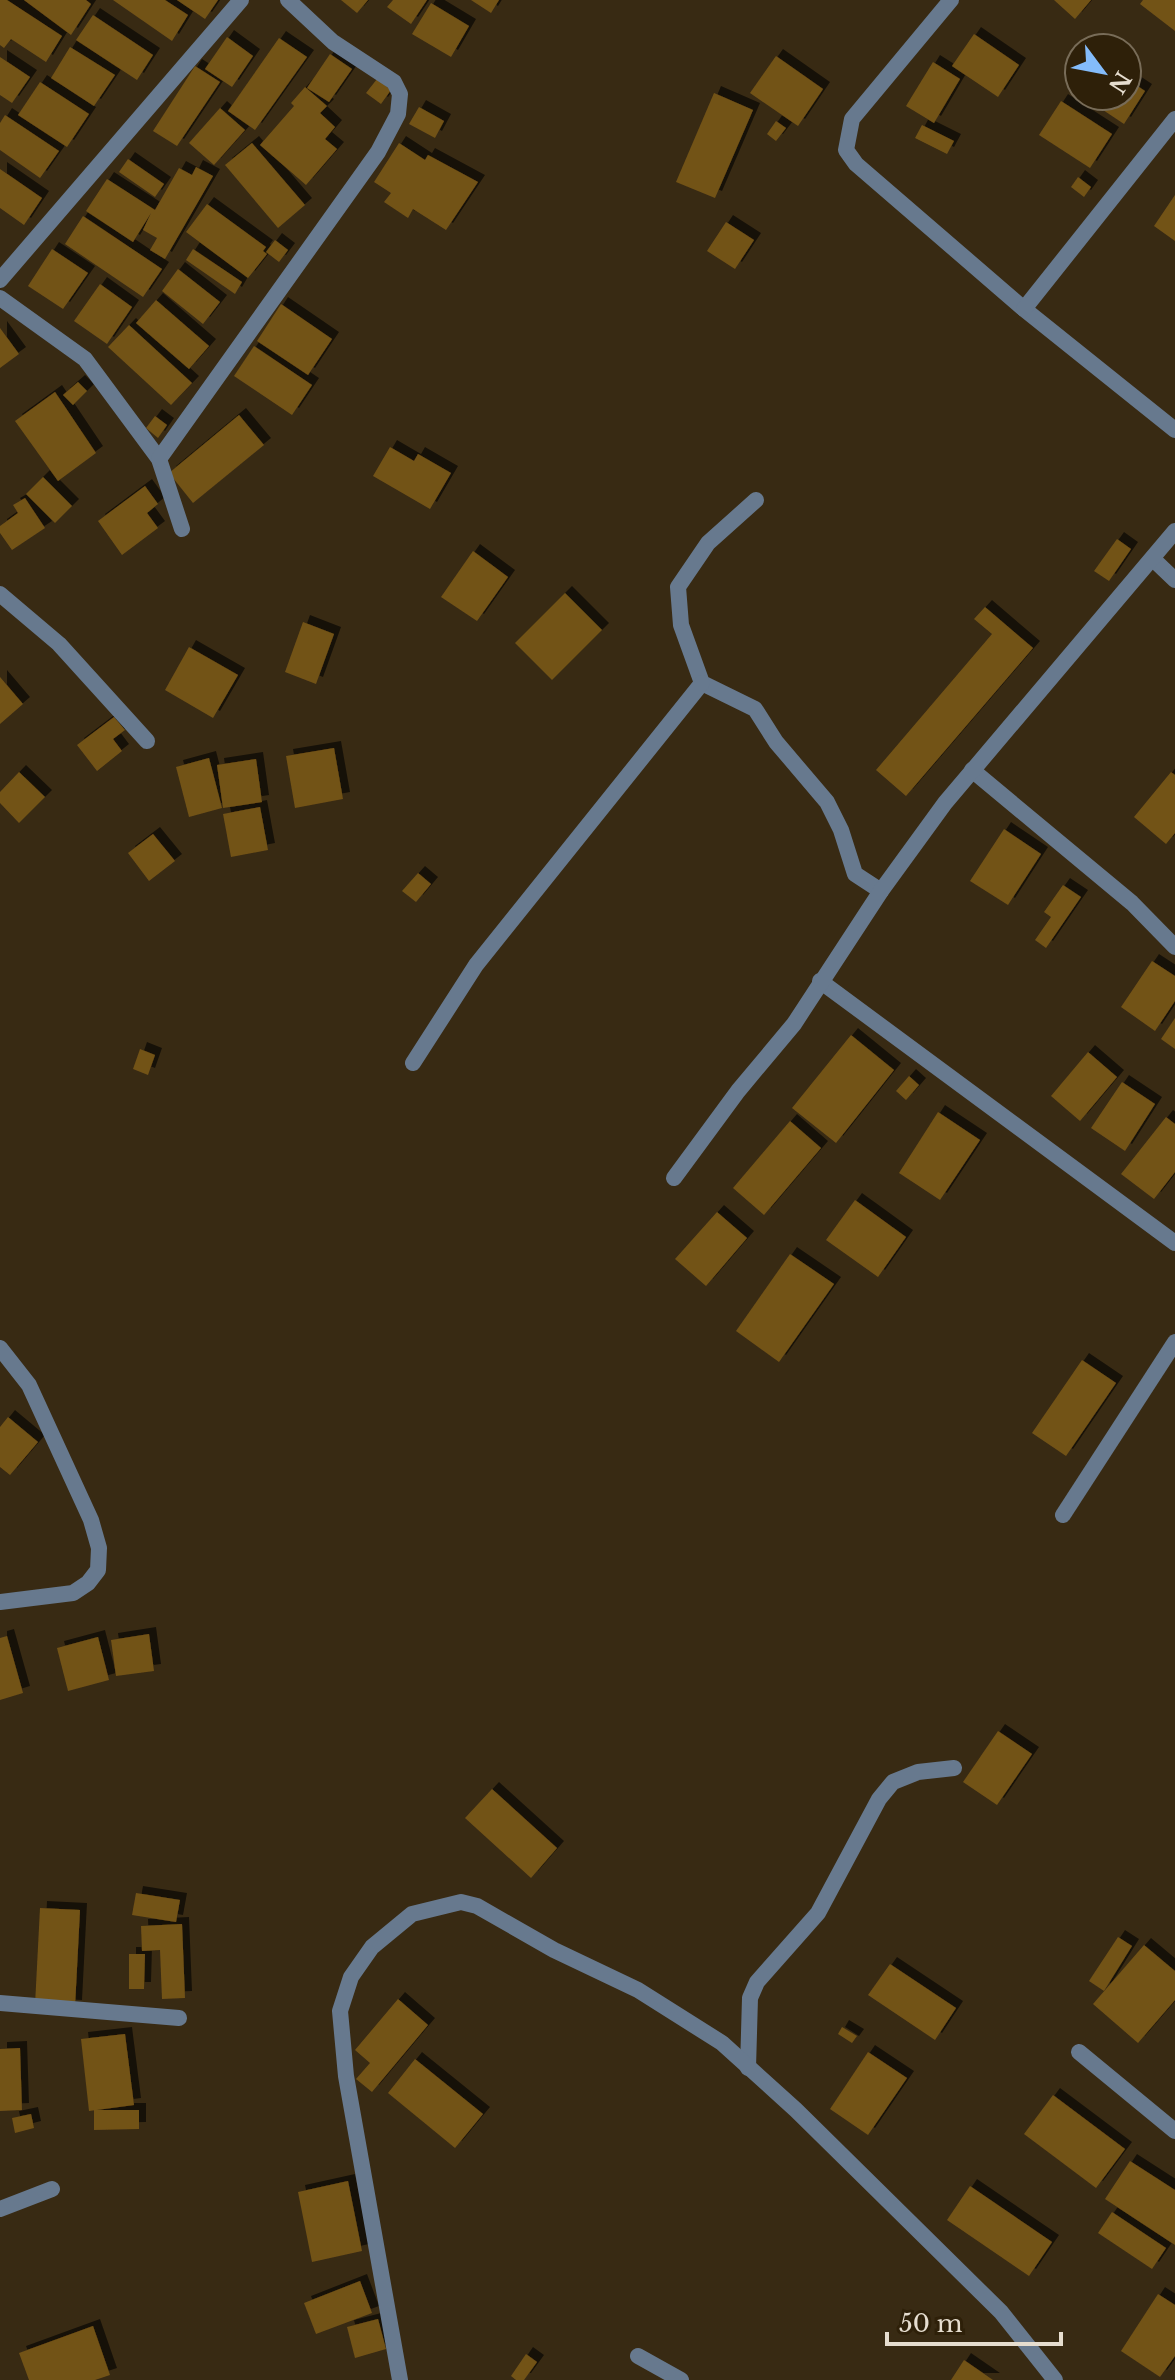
<svg xmlns="http://www.w3.org/2000/svg" width="1175" height="2380" viewBox="0 0 1175 2380" font-family="'Libre Baskerville',serif">
<style>
.building{fill:#725217;filter:url(#shadow)}
.lines{fill:none;stroke-linecap:round;stroke-linejoin:round}
.minor{stroke:#67798e;stroke-width:16}
</style>
<defs>
<filter id="shadow"><feDropShadow dx="7" dy="-7" stdDeviation="0" flood-color="#0009"/></filter>
</defs>
<rect width="100%" height="100%" fill="#382a13"/>
<g class="building">
<polygon points="0,0 7,0 62,36 46,62 11,39 4,48 0,45"/>
<polygon points="24,0 86,0 91,4 71,35"/>
<polygon points="113,0 165,0 188,15 172,41"/>
<polygon points="177,0 218,0 205,19"/>
<polygon points="341,0 368,0 357,13"/>
<polygon points="393,0 427,0 411,24 387,7"/>
<polygon points="471,0 499,0 491,13"/>
<polygon points="1054,0 1091,0 1075,19"/>
<polygon points="1143,0 1175,0 1175,31 1140,4"/>
<polygon points="431,3 469,26 451,57 412,34"/>
<polygon points="93,15 153,55 137,80 76,40"/>
<polygon points="974,34 1019,65 998,97 952,66"/>
<polygon points="227,37 253,56 232,87 205,69"/>
<polygon points="279,38 307,57 255,130 228,111"/>
<polygon points="70,47 115,75 94,106 51,78"/>
<polygon points="330,54 352,69 329,102 307,88"/>
<polygon points="776,56 823,89 798,126 750,93"/>
<polygon points="0,57 30,77 12,103 0,95"/>
<polygon points="933,62 960,79 934,123 906,106"/>
<polygon points="195,66 220,82 177,146 153,131"/>
<polygon points="377,79 391,90 381,104 366,93"/>
<polygon points="1127,79 1145,91 1124,124 1082,96 1127,96"/>
<polygon points="40,82 89,114 67,147 18,115"/>
<polygon points="305,87 327,106 320,113 335,127 325,139 337,149 306,185 260,145 294,106 291,103"/>
<polygon points="714,93 753,110 715,198 676,182"/>
<polygon points="1061,101 1112,134 1090,168 1039,135"/>
<polygon points="419,107 444,121 435,138 409,124"/>
<polygon points="220,108 245,130 214,165 189,143"/>
<polygon points="5,115 59,151 40,178 0,150 0,123"/>
<polygon points="776,121 786,128 776,141 767,134"/>
<polygon points="922,125 954,141 947,154 915,138"/>
<polygon points="252,143 305,205 278,228 225,165"/>
<polygon points="399,143 425,160 428,155 478,182 446,230 413,209 408,218 384,202 391,193 374,182"/>
<polygon points="128,159 164,184 155,197 119,172"/>
<polygon points="196,167 213,176 165,259 150,250 157,238 143,230 151,213 133,242 86,211 107,179 155,210 179,168 192,175"/>
<polygon points="0,169 42,198 24,225 0,208"/>
<polygon points="1078,177 1091,187 1084,197 1071,187"/>
<polygon points="1175,195 1175,241 1154,226"/>
<polygon points="207,204 266,247 263,251 267,254 248,278 186,232"/>
<polygon points="83,216 162,269 143,297 65,244"/>
<polygon points="726,222 754,240 735,269 707,251"/>
<polygon points="275,240 288,250 279,262 266,252"/>
<polygon points="52,249 88,273 63,309 28,286"/>
<polygon points="193,249 242,282 235,294 186,260"/>
<polygon points="178,269 220,302 203,324 162,291"/>
<polygon points="100,284 132,307 107,344 74,321"/>
<polygon points="156,300 209,346 189,369 136,323"/>
<polygon points="281,304 332,339 308,375 257,341"/>
<polygon points="129,325 192,383 171,405 108,347"/>
<polygon points="0,328 19,354 0,368"/>
<polygon points="254,346 312,385 292,415 234,376"/>
<polygon points="78,382 87,391 73,405 63,395"/>
<polygon points="55,392 96,453 58,481 15,421"/>
<polygon points="239,415 264,445 193,503 169,473"/>
<polygon points="155,416 167,425 158,438 146,428"/>
<polygon points="390,447 414,461 418,454 451,473 430,509 373,476"/>
<polygon points="43,477 72,506 55,523 26,494"/>
<polygon points="145,486 158,504 147,513 158,528 122,555 98,521"/>
<polygon points="25,498 45,528 12,550 0,533 0,526 18,513 13,505"/>
<polygon points="1117,539 1131,549 1109,581 1094,571"/>
<polygon points="473,551 508,577 477,621 441,597"/>
<polygon points="565,593 602,630 552,680 515,643"/>
<polygon points="985,607 1033,648 906,796 876,770 992,634 974,619"/>
<polygon points="303,622 334,634 316,684 285,672"/>
<polygon points="189,647 238,675 213,718 165,690"/>
<polygon points="0,677 23,704 0,724"/>
<polygon points="114,717 125,730 113,739 122,751 97,771 77,745"/>
<polygon points="334,748 343,799 295,808 286,756"/>
<polygon points="209,758 222,808 189,817 176,767"/>
<polygon points="256,759 262,802 223,808 217,765"/>
<polygon points="19,772 45,797 19,823 0,803 0,792"/>
<polygon points="1171,772 1175,775 1175,833 1166,844 1134,817"/>
<polygon points="260,807 268,850 231,857 223,814"/>
<polygon points="1004,829 1041,854 1008,905 970,881"/>
<polygon points="153,834 175,861 149,881 128,853"/>
<polygon points="418,873 431,884 416,902 402,891"/>
<polygon points="1063,885 1081,897 1046,948 1035,940 1051,917 1044,912"/>
<polygon points="1152,961 1175,976 1175,1001 1155,1031 1121,1007"/>
<polygon points="1175,1018 1175,1049 1161,1039"/>
<polygon points="851,1035 894,1070 836,1143 792,1108"/>
<polygon points="140,1049 155,1055 148,1075 133,1069"/>
<polygon points="1088,1052 1117,1077 1080,1121 1051,1096"/>
<polygon points="909,1076 919,1085 906,1100 896,1091"/>
<polygon points="1122,1082 1155,1104 1125,1151 1091,1128"/>
<polygon points="938,1112 980,1140 940,1200 899,1173"/>
<polygon points="1166,1117 1175,1124 1175,1172 1154,1199 1121,1174"/>
<polygon points="790,1121 821,1148 764,1215 733,1188"/>
<polygon points="855,1200 906,1237 878,1277 826,1240"/>
<polygon points="717,1212 747,1238 706,1286 675,1259"/>
<polygon points="790,1254 834,1284 779,1362 736,1331"/>
<polygon points="1082,1360 1116,1383 1066,1456 1032,1433"/>
<polygon points="8,1417 38,1442 10,1475 0,1467 0,1427"/>
<polygon points="149,1634 154,1671 116,1676 111,1640"/>
<polygon points="7,1636 23,1693 0,1700 0,1638"/>
<polygon points="98,1637 109,1680 68,1691 57,1648"/>
<polygon points="998,1731 1032,1754 997,1805 963,1782"/>
<polygon points="492,1789 557,1848 531,1878 465,1818"/>
<polygon points="136,1893 180,1900 176,1922 132,1915"/>
<polygon points="40,1908 80,1910 75,2007 35,2005"/>
<polygon points="182,1924 185,1998 162,1999 160,1950 142,1951 141,1926"/>
<polygon points="1118,1937 1132,1946 1104,1991 1089,1981"/>
<polygon points="1144,1945 1175,1971 1175,2000 1138,2043 1093,2004"/>
<polygon points="129,1954 145,1954 144,1989 129,1989"/>
<polygon points="890,1964 956,2008 935,2040 868,1995"/>
<polygon points="398,1999 428,2025 372,2092 356,2079 370,2063 355,2050"/>
<polygon points="842,2027 857,2036 852,2043 838,2034"/>
<polygon points="125,2034 134,2105 89,2111 81,2039"/>
<polygon points="20,2048 22,2110 0,2111 0,2049"/>
<polygon points="868,2052 907,2078 868,2135 830,2109"/>
<polygon points="415,2059 483,2114 455,2148 388,2093"/>
<polygon points="1053,2095 1125,2149 1096,2188 1024,2134"/>
<polygon points="94,2110 139,2110 139,2129 94,2130"/>
<polygon points="31,2114 34,2128 15,2133 12,2118"/>
<polygon points="1130,2161 1175,2190 1175,2245 1105,2199"/>
<polygon points="348,2181 362,2251 312,2262 298,2192"/>
<polygon points="970,2186 1052,2242 1029,2276 947,2220"/>
<polygon points="1112,2212 1166,2248 1152,2269 1098,2233"/>
<polygon points="360,2281 372,2313 316,2334 304,2303"/>
<polygon points="1158,2294 1175,2305 1175,2356 1160,2377 1121,2351"/>
<polygon points="378,2319 386,2349 355,2358 347,2327"/>
<polygon points="93,2326 110,2375 95,2380 29,2380 19,2353"/>
<polygon points="526,2354 537,2362 524,2380 516,2380 511,2376"/>
<polygon points="964,2360 993,2380 951,2380"/>
</g>
<g class="lines">
<g class="minor">
<polyline points="951,0 852,119 846,150 856,164 1024,309 1175,430"/>
<polyline points="0,280 241,0"/>
<polyline points="0,298 85,359 159,459 182,529"/>
<polyline points="1024,309 1175,119"/>
<polyline points="159,459 378,152 398,114 400,94 394,82 333,42 288,0"/>
<polyline points="756,500 708,543 678,587 681,625 702,683 755,709 776,742 827,802 841,830 855,874 881,891"/>
<polyline points="1153,559 1175,580"/>
<polyline points="0,594 59,644 147,741"/>
<polyline points="972,770 1132,903 1175,947"/>
<polyline points="820,981 1175,1243"/>
<polyline points="413,1063 476,965 702,683"/>
<polyline points="674,1178 738,1091 794,1024 881,891 945,803 1175,531"/>
<polyline points="0,1348 29,1385 91,1520 99,1548 98,1570 88,1583 73,1593 0,1602"/>
<polyline points="1063,1515 1175,1342"/>
<polyline points="0,2003 179,2018"/>
<polyline points="1079,2052 1175,2131"/>
<polyline points="748,2068 750,1998 757,1982 818,1913 879,1799 893,1782 918,1772 954,1768"/>
<polyline points="0,2209 52,2189"/>
<polyline points="638,2356 681,2380"/>
<polyline points="400,2380 346,2076 340,2011 351,1977 372,1947 412,1914 461,1902 477,1906 554,1950 638,1990 722,2043 796,2110 1001,2312 1055,2380"/>
</g>
</g>
<g transform="translate(1103 72) rotate(122)"><circle r="38" fill="#2e2009" stroke="#786c58" stroke-width="2"/>
<path d="M0-6L14 30L0 20L-14 30Z" fill="#84bcfb"/>
<text y="-12" font-size="22" font-weight="bold" text-anchor="middle" fill="#e6ddcf">N</text>
</g>
<path d="M887 2332v12h174v-12" fill="none" stroke="#e6ddcf" stroke-width="4"/>
<text x="899" y="2332" font-size="24" fill="#e6ddcf" stroke="#2e2009" stroke-width="6" paint-order="stroke">50 m</text>
</svg>
